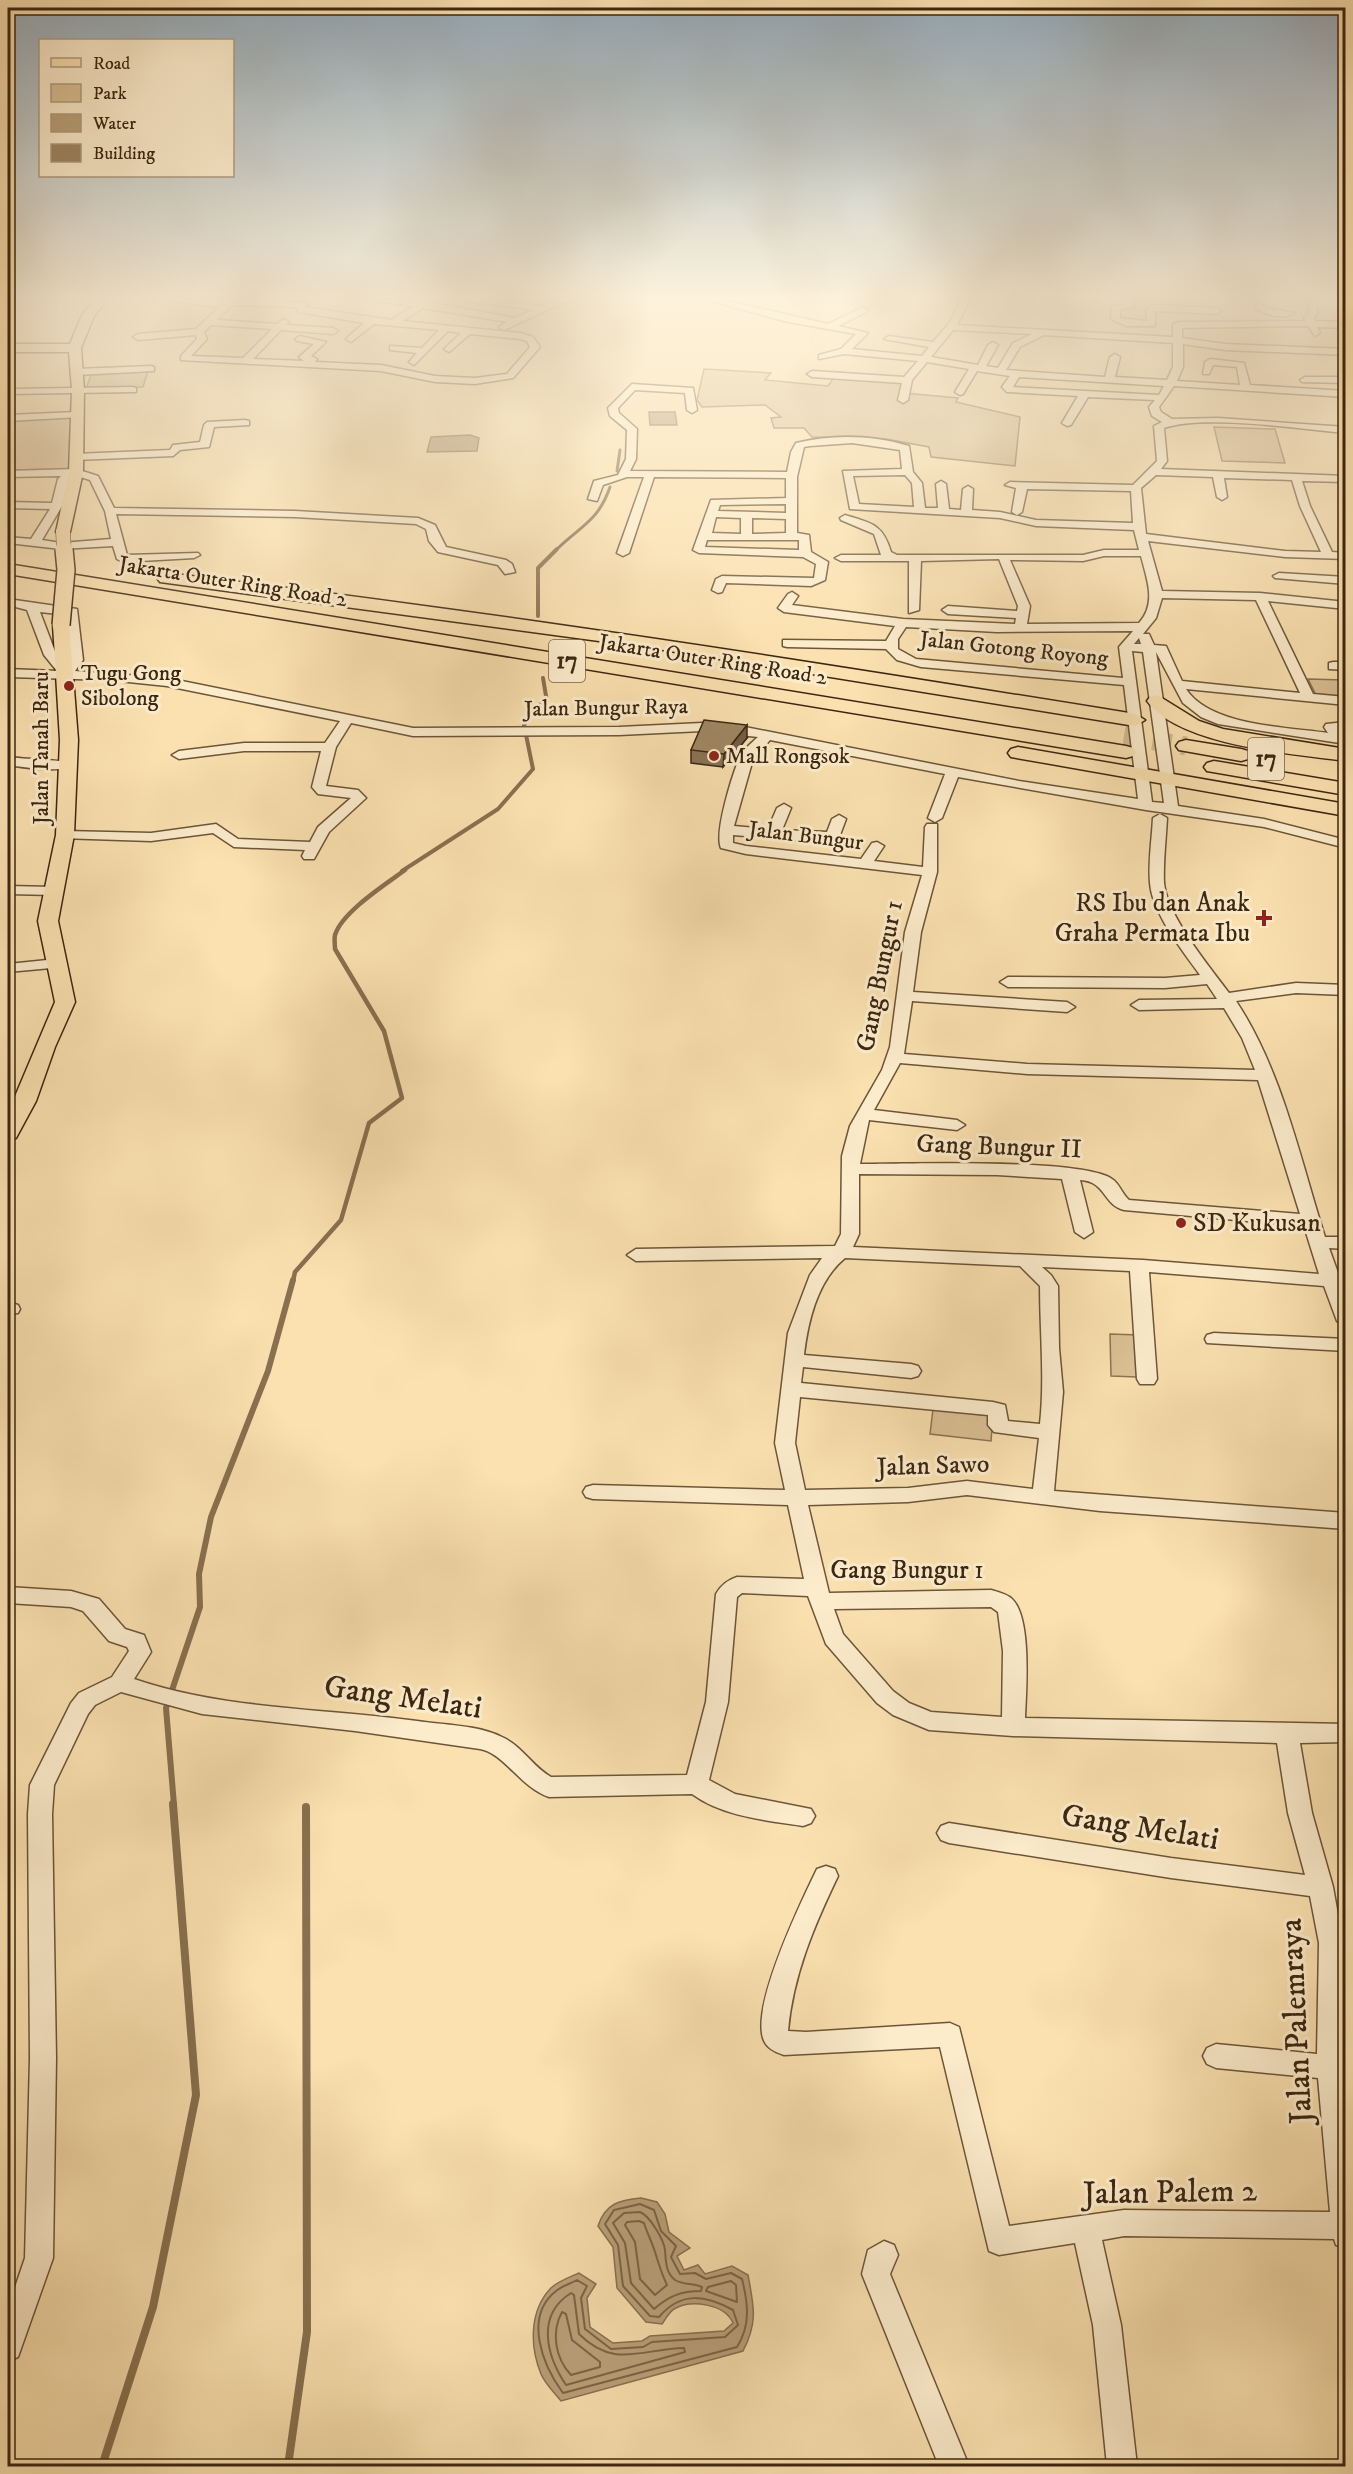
<svg xmlns="http://www.w3.org/2000/svg" width="1353" height="2474" viewBox="0 0 1353 2474" font-family="'IM FELL DW Pica',serif">
<style>
.green{fill:#dbc195;stroke:#8c7452;stroke-width:1.5}
.water{fill:#baa17a;stroke:#887050;stroke-width:1.5}
.lines{fill:none;stroke-linecap:round;stroke-linejoin:round}
.shore{stroke:#7b6445;stroke-width:2}
.stream-far4{stroke:#887050;stroke-width:3}
.stream-far3{stroke:#887050;stroke-width:4}
.stream-far2{stroke:#887050;stroke-width:4.5}
.stream-far1{stroke:#887050;stroke-width:6}
.stream{stroke:#887050;stroke-width:8}
.highway-tunnel{stroke:#d5bc90;stroke-width:19;stroke-dasharray:19 10;stroke-linecap:butt}
.minor-casing{stroke:#6c5538;stroke-width:3}
.major-casing{stroke:#3c2610;stroke-width:3}
.highway-casing{stroke:#3c2610;stroke-width:3}
.minor{fill:#fceccc;fill-rule:evenodd}
.major{fill:#fbe1b0;fill-rule:evenodd}
.highway{fill:#fbe1b0;fill-rule:evenodd}
.major-bridge-far1-casing{stroke:#3c2610;stroke-width:15;stroke-linecap:butt}
.major-bridge-casing{stroke:#3c2610;stroke-width:20;stroke-linecap:butt}
.major-bridge-far1{stroke:#fbe1b0;stroke-width:14}
.major-bridge{stroke:#fbe1b0;stroke-width:17}
.wall{fill:#897455;stroke:#3c2610;stroke-width:1.5}
.shaded-wall{fill:#6f5e45;stroke:#3c2610;stroke-width:1.5}
.building{fill:#9f8763;stroke:#3c2610;stroke-width:1.5}
.poi-dot{fill:#8f2418;stroke:#fceccc;stroke-width:2}
.labels{text-anchor:middle;dominant-baseline:central;stroke-width:6;stroke-linejoin:round;paint-order:stroke}
.far-street-label{font-size:22px;fill:#3c2610;stroke:#fceccc}
.far-poi-label{font-size:22px;fill:#3c2610;stroke:#fceccc;text-anchor:start}
.shield{fill:#fceccc;stroke:#766148;stroke-width:1.5}
.shield-label{font-size:24px;font-weight:bold;fill:#3c2610}
.poi-label{font-size:26px;fill:#3c2610;stroke:#fceccc;text-anchor:end}
.street-label{font-size:26px;fill:#3c2610;stroke:#fceccc}
.near-street-label{font-size:32px;fill:#3c2610;stroke:#fceccc}
</style>
<rect width="100%" height="100%" fill="#fbe1b0"/>
<filter id="stains"><feTurbulence type="fractalNoise" baseFrequency=".00333" numOctaves="4"/><feColorMatrix values="0 0 0 0 .2 0 0 0 0 .09 0 0 0 0 .02 0 0 0 .5 -.17"/></filter>
<radialGradient id="worn" r=".72"><stop offset=".6" stop-color="#630" stop-opacity="0"/><stop offset="1" stop-color="#630" stop-opacity=".3"/></radialGradient>
<g class="green">
<polygon points="704,369 771,373 765,380 828,386 838,372 908,378 904,393 958,398 956,402 1020,417 1015,466 931,457 929,447 886,439 812,437 804,428 774,428 771,418 781,417 765,405 702,407 697,400"/>
<polygon points="148,371 143,387 86,389 92,372"/>
<polygon points="72,414 71,469 8,470 8,415"/>
<polygon points="1214,427 1275,429 1285,463 1222,461"/>
<polygon points="1308,679 1345,680 1345,698 1317,697"/>
<polygon points="1110,1334 1139,1335 1137,1377 1111,1376"/>
<polygon points="933,1409 993,1416 991,1441 930,1434"/>
</g>
<g class="water">
<polygon points="649,412 675,412 677,425 650,425"/>
<polygon points="470,435 479,438 477,451 427,452 431,437"/>
<path d="M641 2198 657 2202 665 2214 669 2232 690 2248 677 2256 684 2270 698 2265 705 2274 732 2266 748 2275C754 2307 758 2322 743 2351L561 2401C555 2393 545 2384 541 2374 530 2347 529 2312 550 2289 556 2282 570 2277 579 2273L596 2284 587 2298 590 2327 613 2343 642 2341 650 2336 724 2331 733 2323C725 2304 691 2299 674 2309 669 2312 665 2320 662 2324L646 2322 617 2288 613 2247 598 2226C605 2204 619 2200 641 2198Z"/>
</g>
<g class="lines">
<g class="shore">
<path d="M640 2204 654 2210 661 2231 676 2246 671 2257 680 2274 695 2273 706 2279 731 2273 742 2279C748 2303 751 2325 737 2347L563 2393C543 2366 523 2317 556 2291 562 2286 570 2284 577 2280L587 2286 581 2298 585 2329 611 2349 643 2347 652 2342 725 2337 738 2325 733 2310C705 2295 681 2291 659 2317L650 2316 623 2286 618 2245 605 2224 614 2210Z"/>
<path d="M640 2212C650 2216 664 2240 665 2250 666 2260 665 2272 675 2280 683 2285 693 2283 702 2287L701 2291C681 2291 669 2296 654 2309L631 2283 625 2243 613 2223 624 2213Z"/>
<path d="M639 2221 644 2223C647 2233 652 2242 655 2252 659 2264 661 2273 667 2285L655 2295 640 2279 635 2242 625 2225 627 2222Z"/>
<polygon points="731,2281 736,2285 737,2302 706,2291 708,2287"/>
<path d="M571 2293 574 2295 579 2334C614 2369 641 2349 684 2348L685 2352 566 2385C546 2355 536 2315 571 2293Z"/>
<path d="M562 2312 566 2314 572 2340 600 2362V2367L571 2375C555 2358 551 2332 562 2312Z"/>
</g>
<g class="stream-far4">
<polyline points="617,471 620,450"/>
<path d="M555 551C580 526 598 522 610 487"/>
</g>
<g class="stream-far3">
<polyline points="538,616 538,568 557,549"/>
<polyline points="402,871 498,809 533,769 524,725 536,706 547,702 543,678"/>
</g>
<path class="stream-far2" d="M293 1281 295 1272 341 1220 369 1123 402 1098 384 1031 335 949C335 945 334 939 335 935 342 912 386 884 405 870"/>
<polyline class="stream-far1" points="174,1805 166,1708 200,1607 199,1574 211,1517 268,1371 293,1280"/>
<g class="stream">
<polyline points="102,2466 153,2307 196,2095 173,1804"/>
<polyline points="288,2466 307,2332 306,1807"/>
</g>
<polyline class="highway-tunnel" points="1124,736 1186,746"/>
<g class="minor-casing">
<g id="minor">
<path d="M153 299 304 302 308 305 305 307 391 320 414 306 360 299 423 301 515 318 533 310 455 299H486L542 306 555 299H581L563 303 504 330 499 327 507 322 423 308 402 321 521 333 533 337 540 347 513 378 475 384 435 382 381 371 181 360V356L197 339 196 335 138 340 133 337 138 334 196 329 219 307ZM232 305 296 307 299 312 364 323 348 337 346 339 351 342 374 324 439 330 422 348 390 346V350L417 353 409 362 414 365 448 331 461 333 444 349 449 352 470 334 520 339 527 341 530 347 507 374 475 378 435 376 381 365 315 362 317 359 311 356 326 342 300 336 295 339 297 341 314 344 299 357 304 361 253 359 281 330 333 334 338 331 333 328 286 325 289 322 284 319 277 324 217 320ZM211 325 272 329 243 358 191 356 207 339 204 332Z"/>
<path d="M704 299H720L828 324 861 308H867V312L838 326 868 333 852 349 922 356 929 347 884 339 889 336 933 342 950 322 962 299 969 301 957 325 1173 337V325L1178 322 1306 321 1304 318 1309 313 1307 299H1315L1318 313 1314 318 1315 321 1346 322V328L1317 327 1320 333 1315 336 1308 326 1182 328V338L1225 344 1346 349V355L1225 350 1183 344V367L1177 381 1240 385 1237 367 1213 365 1209 374H1203L1205 362 1210 359 1244 363 1250 385 1346 391V397L1174 386 1159 407 1161 412 1172 419 1218 418 1346 427V433C1300 429 1204 414 1164 428L1167 461 1161 469 1346 476V482L1302 481 1310 506 1332 552 1346 553V559L1285 557 1148 541 1162 591 1260 593 1346 602V609L1268 601 1313 694 1346 697V705L1186 689C1210 726 1286 727 1328 733L1324 727 1326 724 1346 722V730H1339L1346 736V744L1218 724 1201 717 1183 703 1156 652 1178 806 1264 819 1346 840V848L1264 827 1146 810 958 777 942 818 935 822 928 818 945 774 770 740 753 759 734 826 768 829 777 808 784 804 791 808 782 830 827 832 832 819 839 815 846 819 840 835 821 842 733 835V843L746 846 861 859 872 843 877 842 884 846 874 861 923 867 925 827 927 824H937V872L921 932 913 992 1067 1002 1075 1007 1067 1012 912 1001 904 1054 1027 1064 1255 1070 1242 1038 1224 1008 1139 1010 1131 1005 1139 1000 1217 999 1207 984 1165 988 1008 987 1000 982 1008 977 1165 978 1200 975C1183 951 1152 913 1150 883 1148 862 1152 839 1153 818L1160 814 1167 818C1166 839 1163 862 1164 883 1167 916 1209 966 1229 993L1296 983 1346 985V995L1296 993 1236 1001C1282 1070 1300 1159 1325 1237H1346V1249L1329 1248 1346 1295V1327L1337 1321 1324 1286 1149 1272 1157 1379 1154 1384H1140L1137 1379 1130 1271 1042 1267 1051 1275 1058 1286 1059 1348 1063 1392 1054 1491 1346 1513V1529L1100 1511 967 1495 908 1502 808 1505 829 1593 991 1590C998 1592 1007 1594 1012 1599 1032 1618 1026 1691 1025 1718L1346 1724V1742L1300 1743 1312 1813 1333 1887 1343 1943 1346 2248 1336 2245 1334 2239 1124 2236 1102 2240 1121 2325 1137 2466H1107L1093 2325 1075 2243 999 2255 989 2251 940 2047 784 2055C775 2052 766 2048 763 2038 752 2003 801 1902 817 1869L826 1866 835 1869 838 1876C814 1926 793 1975 788 2031L806 2032 950 2023 959 2027 1009 2226 1124 2210 1330 2212 1318 2078 1216 2068 1207 2064 1203 2056 1207 2048 1216 2044 1317 2054 1319 1943 1310 1896 1171 1878 949 1843 941 1840 937 1833 941 1826 949 1823 1171 1858 1305 1875 1288 1813 1277 1743 1013 1736 929 1730 893 1715 877 1703 826 1644 808 1596 742 1593 737 1597 728 1702 709 1780 735 1794 811 1809 815 1816 811 1823 803 1826C765 1820 724 1817 692 1794L549 1797C520 1787 504 1753 480 1749L355 1731 202 1714 121 1692 95 1705 88 1714 54 1785 52 1814 56 2058 53 2258 18 2357 8 2361V2308L25 2258 30 2058 28 1814 30 1785 71 1703 79 1693 112 1677 129 1651 127 1647 109 1641 83 1611 71 1607 8 1603V1587L71 1591 99 1599 125 1629 144 1635 151 1652 134 1679C224 1710 324 1708 417 1721 444 1725 478 1725 502 1737 522 1746 533 1767 551 1777L687 1775 706 1702 716 1594C721 1585 728 1580 737 1577L804 1579 788 1505 593 1499 586 1497 583 1492 586 1487 593 1485 785 1490 775 1443 788 1333 810 1275 822 1258 636 1261 627 1255 636 1249 835 1246 841 1234 842 1156 850 1126 882 1070 890 1047 905 932 922 875 746 854 721 848C714 833 732 776 739 759 743 750 750 744 758 737L702 731 619 735 413 736 351 723 336 747 326 786 358 790 366 798 329 832 314 859H304L302 856 305 850 234 847 213 833 151 841 60 838V832L65 831 151 833 216 824 238 839 310 842 318 827 351 798 318 794 312 787 321 751H244L179 759 172 755 179 751 244 743H325L340 721 167 686 109 680 8 677V669L57 671 44 655 27 610 8 605V599L77 609 83 660 75 671 167 678 413 728 619 727 702 723 735 725 1019 781 1138 799 1124 685 921 667 897 660 886 649 787 647 783 646V640L886 641 895 626 784 612 778 608 788 594 792 592 798 596 792 605 903 619 1015 624 1016 618 948 614 942 610 948 606 1017 611 1018 606 999 559 921 561 919 610 909 613V561H841L835 558 841 555H881L874 534 841 520 840 518 845 515C871 523 883 524 891 552L897 555H1083L1104 550H1139L1134 530 1036 526 1000 518 850 509 843 471 902 469 900 450 852 443 810 446 804 447 797 477V533L809 535 811 552 828 562 825 580 811 586 726 583 722 592 718 593 712 590 716 579 722 576 814 578 816 564 803 557 699 553 693 550 711 500 786 498V478L654 477 629 553 623 556 617 553 644 477H627L603 485 597 501 588 499 594 481 618 475 626 459 627 430 610 416 608 408 632 384 693 388 697 410 692 413 687 410 685 393 635 390 618 408 619 413 637 429 636 459 630 471 787 472 791 452 796 443C833 434 873 435 909 446L913 472 922 483 925 508H938L936 484 941 481 946 484 949 509 961 510 963 489 968 486 973 489 972 510 1000 512 1036 520 1133 523 1131 491 1027 489 1022 512 1017 515 1012 512 1016 488 1005 485 1010 482 1133 485 1157 461 1154 426 1162 422 1152 416 1149 407 1155 400 1088 397 1071 425 1067 426 1062 423 1078 396 1007 392 1002 387 1010 376 977 371 963 394 960 395 955 392 969 369 927 362 912 380 908 400 903 403 898 400 902 383 812 377 807 374 812 371 904 377 918 361 844 354 819 359V355L841 349 856 334 788 322ZM953 330 1032 334 1013 343 998 368 986 366 998 345 993 342 988 345 978 365 931 357ZM1044 335 1173 343V367L1167 380 1115 377 1120 357 1115 354 1110 357 1105 377 1006 370 1020 347ZM1019 377 1164 386 1159 395 1013 387ZM905 475 912 483 914 507 859 504 853 476ZM1156 475 1213 477 1217 497 1222 500 1227 497 1224 478 1292 480 1300 506 1321 552 1285 551 1146 534 1141 488ZM786 504V513L718 511 720 505ZM716 517 741 518V534L712 533ZM752 518 786 519V533L752 534ZM707 540H799V550L705 547ZM1104 556H1141C1147 580 1157 603 1139 623L1027 624 1030 606 1010 560 1083 561ZM1162 598 1256 600 1300 693 1182 681 1166 646 1154 645 1149 634H1143L1156 618ZM40 612 67 615 71 660 66 666 56 654ZM906 627 997 632 1133 631 1119 647 1123 678 916 659 898 649V639ZM1139 638 1141 644H1134ZM1132 651 1143 652 1164 803 1152 802ZM900 1063 1027 1074 1258 1080 1300 1214 1129 1200C1122 1194 1119 1183 1112 1179 1082 1158 905 1164 860 1164L869 1120 957 1130 965 1125 957 1120 874 1110ZM859 1174 997 1175 1062 1179 1075 1232 1084 1238 1093 1232 1080 1180C1106 1181 1103 1205 1124 1210L1304 1226 1319 1274 1143 1260 853 1247 859 1234ZM845 1258 1020 1266 1040 1286C1040 1332 1045 1378 1040 1424L1008 1421 1005 1405 993 1402 801 1383 803 1367 911 1378 918 1376 921 1371 918 1366 911 1364 804 1355C808 1320 818 1280 845 1258ZM800 1397 988 1415V1425L994 1432 1039 1438 1033 1489 967 1481 908 1488 805 1490 795 1443ZM991 1607 998 1612 1003 1651 1002 1717 931 1712 909 1703 893 1691 843 1634 834 1609Z"/>
<polygon points="1125,299 1133,299 1134,307 1120,309 1120,318 1147,321 1146,310 1153,305 1217,308 1221,311 1217,314 1155,311 1155,326 1126,326 1111,319 1112,306 1125,304"/>
<path d="M1259 304 1270 309 1295 313C1284 320 1264 315 1255 307Z"/>
<polygon points="151,366 154,367 154,371 77,375 72,372 77,369"/>
<polygon points="1305,377 1346,377 1346,383 1302,382 1300,380"/>
<polygon points="133,387 136,388 136,392 8,394 8,390 11,389"/>
<polygon points="76,412 80,413 80,417 8,421 8,415"/>
<polygon points="245,420 249,421 249,425 214,427 209,447 180,450 173,456 75,460 70,457 75,454 170,450 173,445 200,442 204,425 207,422"/>
<path d="M76 469 98 476 114 508 295 511 418 518 435 525 446 547 506 560 512 564 515 572 505 574 498 565 438 552 429 541 426 529 416 524 295 517 116 514 127 555 198 553 200 555 194 558 123 562 117 559 113 546 61 549 8 543V537L31 539 50 509 8 508V502L52 503 58 479 61 476 8 477V471ZM77 476 90 480 105 511 111 539 61 543 42 540 62 506 68 481Z"/>
<polygon points="1279,573 1346,577 1346,584 1275,578 1273,576"/>
<polygon points="1333,662 1346,662 1346,670 1329,669 1329,663"/>
<path d="M8 757C20 759 70 760 75 764 64 774 23 767 8 765Z"/>
<polygon points="8,886 54,887 61,891 54,895 8,894"/>
<polygon points="57,959 65,964 62,967 8,972 8,964"/>
<polygon points="8,1302 18,1305 20,1309 18,1313 8,1314"/>
<polygon points="1214,1333 1346,1339 1346,1351 1207,1343 1205,1339 1207,1335"/>
<polygon points="884,2241 894,2245 898,2255 890,2274 969,2466 939,2466 862,2274 868,2250"/>
</g>
</g>
<g class="major-casing">
<g id="major">
<polygon points="95,299 107,299 94,316 81,348 84,390 83,472 70,532 63,536 56,532 69,472 72,390 69,352 8,352 8,344 70,344 82,315"/>
<polygon points="61,620 69,625 78,740 74,835 58,921 75,1002 55,1047 36,1101 16,1138 8,1140 8,1113 55,1002 38,921 56,835 60,740 53,625"/>
</g>
</g>
<g class="highway-casing">
<g id="highway">
<polygon points="8,564 1126,746 1133,748 1136,752 1133,756 1126,758 8,574"/>
<path d="M166 573C490 611 813 662 1135 714L1145 720 1135 726 651 648 160 582 157 578 160 574Z"/>
<path d="M1157 695 1199 721 1223 729 1346 749V761C1294 754 1179 746 1147 701L1150 697Z"/>
<polygon points="1186,740 1241,749 1248,751 1251,755 1248,759 1241,761 1179,750 1176,746 1179,742"/>
<polygon points="1018,747 1346,804 1346,816 1011,757 1008,753 1011,749"/>
<polygon points="1214,761 1346,783 1346,795 1207,771 1204,767 1207,763"/>
</g>
</g>
<use href="#minor" class="minor"/>
<use href="#major" class="major"/>
<use href="#highway" class="highway"/>
<g class="major-bridge-far1-casing">
<polyline id="major-bridge-far1" points="63,532 64,551"/>
</g>
<g class="major-bridge-casing">
<polyline id="major-bridge" points="61,625 66,570 64,549"/>
</g>
<use href="#major-bridge-far1" class="major-bridge-far1"/>
<use href="#major-bridge" class="major-bridge"/>
</g>
<polygon class="wall" points="747,738 723,767 691,763 691,750"/>
<polygon class="shaded-wall" points="747,725 747,738 723,767 724,754"/>
<polygon class="building" points="704,720 747,725 724,754 691,750"/>
<linearGradient id="sky" x2="0" y2="1"><stop stop-color="#95acbc"/><stop offset="0.46" stop-color="#fdf2db"/><stop offset="1" stop-color="#fdf2db" stop-opacity="0"/></linearGradient>
<rect width="1353" height="646" fill="url(#sky)"/>
<g class="poi-dot">
<circle cx="69" cy="686" r="6"/>
<circle cx="714" cy="756" r="6"/>
<path d="M1261 909h6v6h6v6h-6v6h-6v-6h-6v-6h6z"/>
<circle cx="1181" cy="1223" r="6"/>
</g>
<g class="labels">
<g class="far-street-label">
<text transform="translate(233 582) rotate(9)">Jakarta Outer Ring Road 2</text>
<text transform="translate(1014 649) rotate(6)">Jalan Gotong Royong</text>
<text transform="translate(713 660) rotate(9)">Jakarta Outer Ring Road 2</text>
<text transform="translate(606 708) rotate(-1)">Jalan Bungur Raya</text>
<text transform="translate(41 748) rotate(-90)">Jalan Tanah Baru</text>
<text transform="translate(806 836) rotate(7)">Jalan Bungur</text>
</g>
<g class="far-poi-label">
<text x="81" y="673">Tugu Gong<tspan x="81" dy="25">Sibolong</tspan></text>
<text x="726" y="756">Mall Rongsok</text>
</g>
<g class="shield">
<rect x="549" y="640" width="36" height="42" rx="4.5"/>
<rect x="1248" y="738" width="36" height="42" rx="4.5"/>
</g>
<g class="shield-label">
<text x="567" y="661">17</text>
<text x="1266" y="759">17</text>
</g>
<g class="poi-label">
<text x="1250" y="903">RS Ibu dan Anak<tspan x="1250" dy="30">Graha Permata Ibu</tspan></text>
<text x="1193" y="1223" text-anchor="start">SD Kukusan</text>
</g>
<g class="street-label">
<text transform="translate(880 976) rotate(-79)">Gang Bungur 1</text>
<text transform="translate(999 1147) rotate(2)">Gang Bungur II</text>
<text transform="translate(933 1466) rotate(-2)">Jalan Sawo</text>
<text x="907" y="1570">Gang Bungur 1</text>
</g>
<g class="near-street-label">
<text transform="translate(403 1698) rotate(8)">Gang Melati</text>
<text transform="translate(1140 1828) rotate(9)">Gang Melati</text>
<text transform="translate(1297 2021) rotate(-93)">Jalan Palemraya</text>
<text transform="translate(1170 2193) rotate(-1)">Jalan Palem 2</text>
</g>
</g>
<rect width="1353" height="2474" fill="none" stroke="#fbe1b0" stroke-width="30"/>
<rect x="9" y="9" width="1335" height="2456" fill="none" stroke="#3c2610" stroke-width="3"/>
<rect x="15" y="15" width="1323" height="2444" fill="none" stroke="#3c2610" stroke-width="1.5"/>
<rect x="39" y="39" width="195" height="138" fill="#fceccc" stroke="#af9d81" stroke-width="1.5"/>
<rect x="51" y="58" width="30" height="9" fill="#fbe1b0" stroke="#af9d81" stroke-width="1.5"/>
<text x="93" y="69" font-size="18" fill="#3c2610">Road</text>
<rect x="51" y="84" width="30" height="18" fill="#dbc195" stroke="#af9d81" stroke-width="1.5"/>
<text x="93" y="99" font-size="18" fill="#3c2610">Park</text>
<rect x="51" y="114" width="30" height="18" fill="#baa17a" stroke="#af9d81" stroke-width="1.5"/>
<text x="93" y="129" font-size="18" fill="#3c2610">Water</text>
<rect x="51" y="144" width="30" height="18" fill="#9f8763" stroke="#af9d81" stroke-width="1.5"/>
<text x="93" y="159" font-size="18" fill="#3c2610">Building</text>
<rect width="100%" height="100%" filter="url(#stains)"/>
<rect width="100%" height="100%" fill="url(#worn)"/>
</svg>
